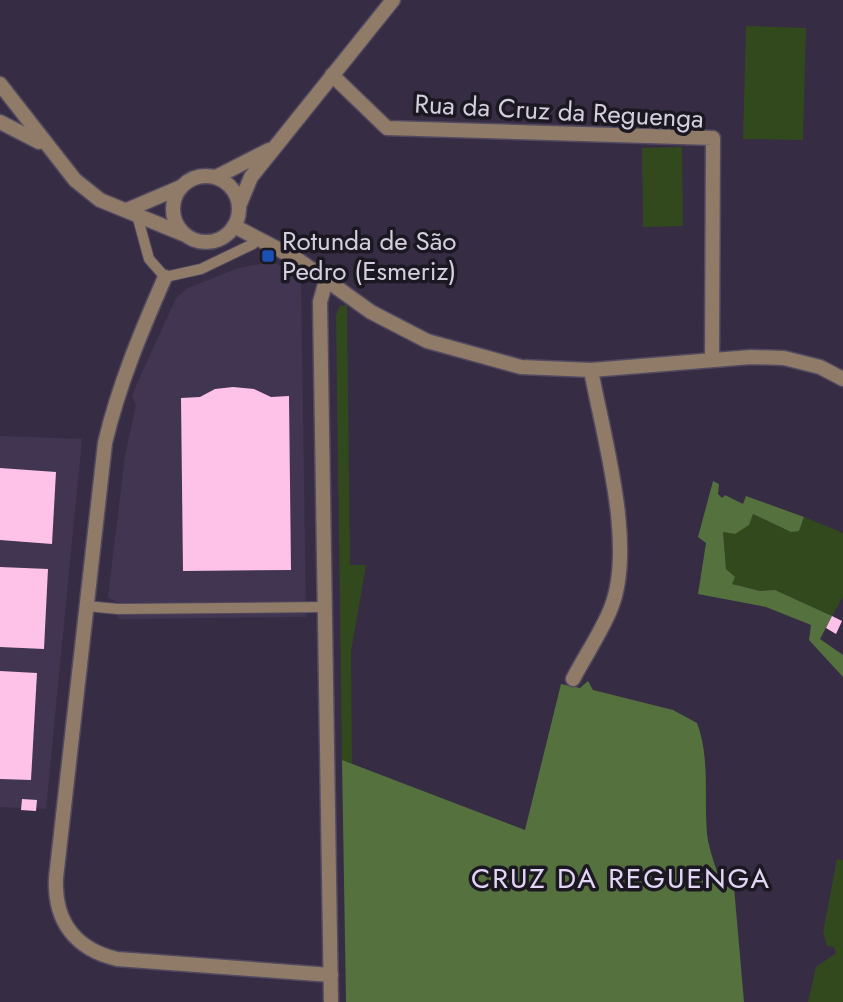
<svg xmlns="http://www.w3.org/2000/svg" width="843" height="1002" viewBox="0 0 843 1002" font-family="Jost,sans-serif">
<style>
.built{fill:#413552}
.green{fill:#31491d}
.forest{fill:#55713e}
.building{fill:#fec2e8}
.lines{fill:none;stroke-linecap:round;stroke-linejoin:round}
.service-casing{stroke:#524a60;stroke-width:12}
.minor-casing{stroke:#524a60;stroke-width:17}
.tertiary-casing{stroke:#524a60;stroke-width:17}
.service{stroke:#8f7b68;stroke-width:10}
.minor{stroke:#8f7b68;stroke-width:14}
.tertiary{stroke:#8f7b68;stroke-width:14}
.transit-dot{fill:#1a4fb4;stroke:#1c1822;stroke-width:2.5}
.labels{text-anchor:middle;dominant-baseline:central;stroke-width:7;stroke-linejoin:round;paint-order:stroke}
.street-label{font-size:26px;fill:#d4cfde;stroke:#1c1822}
.poi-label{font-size:26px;fill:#d4cfde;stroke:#1c1822;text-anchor:start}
.neighbourhood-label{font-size:28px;letter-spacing:2px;fill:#e1d6f4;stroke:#1c1822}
</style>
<rect width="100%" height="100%" fill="#362d44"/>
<g class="built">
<polygon points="261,264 277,264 301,279 306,617 118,619 118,603 108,597 125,455 136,405 132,396 139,379 176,298 188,288 238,268"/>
<polygon points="0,436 82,439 46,809 0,807"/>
</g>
<g class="green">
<polygon points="746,26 806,28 803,140 743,139"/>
<polygon points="682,147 683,226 643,227 642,148"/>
<polygon points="347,305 350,565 366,565 351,651 352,764 342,760 336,315 340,306"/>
<polygon points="753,514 791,532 799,530 804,517 843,533 843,597 832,616 775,590 760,591 732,584 726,570 723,532 735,534"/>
<polygon points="837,859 843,860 843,1002 808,1002 816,967 836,953 834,947 827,946 823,933"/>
</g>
<g class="forest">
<polygon points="713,481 719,484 718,494 722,498 725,495 743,504 746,496 804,517 799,531 791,532 753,514 749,525 735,534 723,532 726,569 735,577 732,584 760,591 775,590 832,616 820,639 843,655 843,677 809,640 811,625 766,607 698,594 706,543 698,537"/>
<path d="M588 681 593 690 673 710 697 723C710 757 704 797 707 834 709 851 717 870 722 887H734L744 1002H346L342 760 525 830 561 684 580 688Z"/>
</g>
<g class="building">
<polygon points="233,387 254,389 271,397 289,396 291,570 183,571 181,398 200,397 215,389"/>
<polygon points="0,468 56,472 52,544 0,540"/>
<polygon points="0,567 48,569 44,649 0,647"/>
<polygon points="832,616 842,621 836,634 826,628"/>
<polygon points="0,671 37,673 31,780 0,779"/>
<polygon points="22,799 37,800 36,811 21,810"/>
</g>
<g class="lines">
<g class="service-casing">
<g id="service">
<polyline points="137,215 149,259 165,277 201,269 253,244"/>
<polyline points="86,606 118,609 325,607"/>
</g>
</g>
<g class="minor-casing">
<g id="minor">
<polyline points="332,75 387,128 713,138 712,360"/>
<path d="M165 277C141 332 119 384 105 443L56 878C54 921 75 949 117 959L331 975"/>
<polyline points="327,277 320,302 331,1002"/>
<path d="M573 679C585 656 602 631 611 608 636 545 603 436 591 370"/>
</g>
</g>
<g class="tertiary-casing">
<g id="tertiary">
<polyline points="0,84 75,180 100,200 183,234"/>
<polyline points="0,122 39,142"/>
<circle cx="206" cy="209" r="33"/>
<polyline points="216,177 269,150"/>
<polyline points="239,206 251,177 393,0"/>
<polyline points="127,210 181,187"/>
<polyline points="234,226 297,259 371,312 427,341 521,367 591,370 751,357 784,358 820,367 843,379"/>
</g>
</g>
<use href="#service" class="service"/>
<use href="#minor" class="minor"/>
<use href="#tertiary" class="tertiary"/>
</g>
<rect class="transit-dot" x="261" y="249" width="14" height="14" rx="3.5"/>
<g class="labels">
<g class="street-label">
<text transform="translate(559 111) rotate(3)">Rua da Cruz da Reguenga</text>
</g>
<g class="poi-label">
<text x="282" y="241">Rotunda de São<tspan x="282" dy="30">Pedro (Esmeriz)</tspan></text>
</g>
<g class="neighbourhood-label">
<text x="621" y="878">CRUZ DA REGUENGA</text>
</g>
</g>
</svg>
